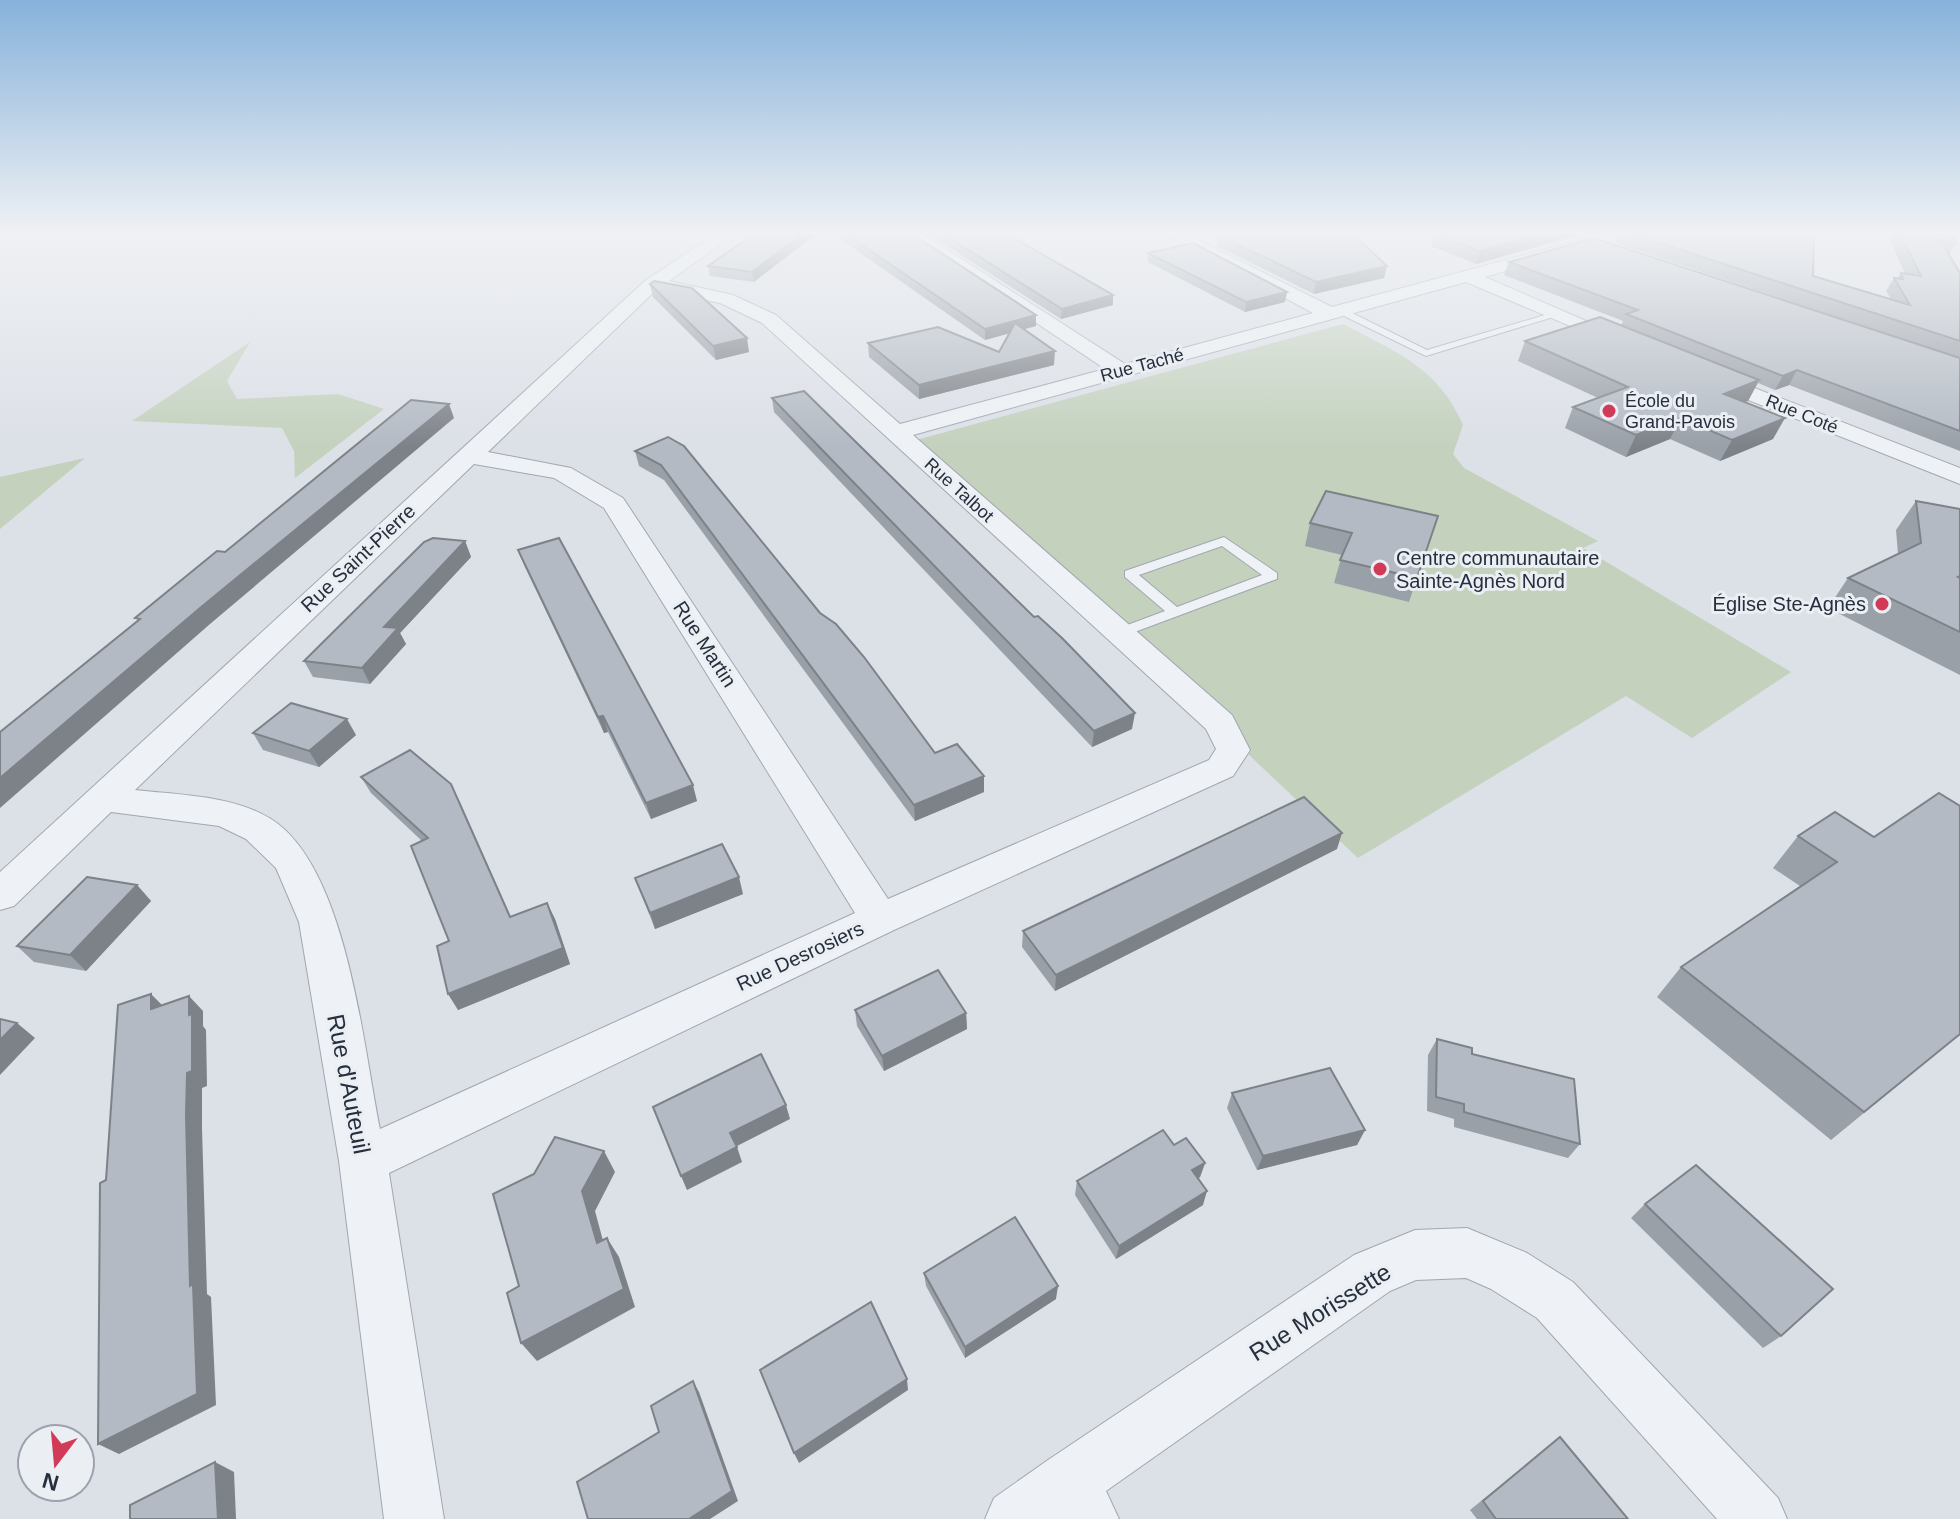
<svg xmlns="http://www.w3.org/2000/svg" width="1960" height="1519" viewBox="0 0 1960 1519" font-family="Arial,sans-serif">
<style>
.green{fill:#c3d1bd}
.lines{fill:none;stroke-linecap:round;stroke-linejoin:round}
.lane-casing{stroke:#a1a7b1;stroke-width:2}
.street-casing{stroke:#a1a7b1;stroke-width:2}
.lane{fill:#eef1f5;fill-rule:evenodd}
.street{fill:#eef1f5;fill-rule:evenodd}
.wall{fill:#9aa0a8}
.shaded-wall{fill:#7d8288}
.building{fill:#b3bac3;stroke:#7d8288;stroke-width:2}
.poi-dot{fill:#d13b58;stroke:#ebeff4;stroke-width:3}
.labels{text-anchor:middle;dominant-baseline:central;stroke-width:6;stroke-linejoin:round;paint-order:stroke}
.far-street-label{font-size:18px;fill:#252f3d;stroke:#ebeff4}
.far-poi-label{font-size:18px;fill:#252f3d;stroke:#ebeff4;text-anchor:start}
.street-label{font-size:20px;fill:#252f3d;stroke:#ebeff4}
.poi-label{font-size:20px;fill:#252f3d;stroke:#ebeff4;text-anchor:start}
.near-street-label{font-size:24px;fill:#252f3d;stroke:#ebeff4}
</style>
<rect width="100%" height="100%" fill="#dce0e7"/>
<g class="green">
<path d="M1343 324C1396 352 1438 367 1463 425L1453 454 1464 468 1598 541 1583 548 1791 672 1692 738 1626 696 1358 858 916 440Z"/>
<polygon points="250,342 227,381 237,399 338,394 384,409 295,478 294,451 282,428 132,421"/>
<polygon points="85,458 0,529 0,477"/>
</g>
<g class="lines">
<g class="lane-casing">
<g id="lane">
<polygon points="1338,309 1344,309 1427,350 1555,312 1563,314 1426,356 1338,313"/>
<path d="M1224 537 1277 573V579L1124 636H1114L1112 633 1114 630 1165 611 1125 577V571ZM1222 546 1262 575 1177 607 1139 575Z"/>
</g>
</g>
<g class="street-casing">
<g id="street">
<path d="M716 234H735L669 281 733 295 776 315 900 424 1105 369 904 234H923L1125 364 1313 313 1165 234H1186L1332 307 1602 234H1629L1485 277 1632 341 1622 347 1615 345 1466 282 913 435 1232 715 1250 750 1233 776 894 930 389 1173 444 1519H384L339 1161 299 922 276 868 246 839 219 826 111 812 14 906 0 910V872L646 280ZM656 290 720 303 762 323 1206 729 1216 749 1209 760 888 899 623 498 571 468 488 452ZM474 464 554 478 604 508 855 913 380 1129C363 1046 347 867 271 819 232 795 179 795 135 790Z"/>
<polygon points="1711,371 1960,468 1960,484 1703,382 1700,377 1703,372"/>
<polygon points="1467,1228 1527,1253 1573,1282 1778,1498 1787,1519 1717,1519 1537,1318 1491,1289 1466,1278 1416,1280 1390,1291 1106,1491 1119,1519 985,1519 994,1498 1048,1460 1354,1255 1415,1230"/>
</g>
</g>
<use href="#lane" class="lane"/>
<use href="#street" class="street"/>
</g>
<g class="wall">
<polygon points="754,234 754,282 710,276 708,266"/>
<polygon points="833,234 912,234 1036,326 1023,329 1054,365 919,399 869,357 868,343 999,352 1009,333 985,340"/>
<polygon points="928,234 1007,234 1113,305 1061,319"/>
<polygon points="1434,234 1581,234 1476,264 1431,246"/>
<polygon points="1619,234 1814,234 1813,276 1891,299 1886,291 1894,278 1898,278 1901,273 1905,274 1894,249 1889,234 1952,234 1956,243 1949,254 1960,273 1960,451 1789,385 1775,390 1758,383 1748,401 1745,402 1773,439 1720,461 1670,439 1626,457 1565,428 1573,407 1598,398 1518,361 1525,341 1621,326 1623,321 1504,275 1509,262 1896,337 1616,243"/>
<polygon points="1218,235 1384,278 1314,294 1217,246"/>
<polygon points="1148,253 1287,292 1285,302 1245,312 1148,262"/>
<polygon points="650,284 749,352 716,360 653,297"/>
<polygon points="772,398 1132,729 1092,747 774,412"/>
<polygon points="668,437 935,753 984,792 915,821 664,480 639,466 635,451"/>
<polygon points="1916,501 1960,509 1960,675 1828,608 1848,578 1898,554 1896,530"/>
<polygon points="1438,516 1409,602 1334,583 1342,555 1305,546 1310,523"/>
<polygon points="465,541 471,557 400,633 406,644 370,684 313,677 304,661"/>
<polygon points="518,550 697,801 651,819 608,732 604,733 524,565"/>
<polygon points="253,733 356,735 319,767 263,750"/>
<polygon points="361,777 459,800 511,917 547,903 555,919 570,964 458,1010 449,941 422,841 371,793"/>
<polygon points="1960,806 1960,1036 1959,1035 1831,1140 1657,997 1681,967 1800,886 1773,868 1798,836 1874,837"/>
<polygon points="1337,849 1055,991 1022,947 1023,931"/>
<polygon points="635,878 743,894 655,929"/>
<polygon points="137,885 151,901 86,971 34,962 17,946"/>
<polygon points="855,1010 966,1013 967,1029 884,1071 857,1026"/>
<polygon points="1437,1039 1472,1054 1580,1144 1568,1158 1454,1127 1454,1119 1427,1111 1428,1055"/>
<polygon points="1232,1093 1365,1130 1357,1145 1257,1170 1227,1108"/>
<polygon points="1174,1145 1205,1163 1200,1177 1198,1178 1203,1205 1116,1259 1075,1195 1077,1181"/>
<polygon points="1645,1204 1781,1336 1763,1348 1631,1218"/>
<polygon points="924,1273 1056,1299 965,1358 926,1286"/>
<polygon points="1560,1437 1628,1519 1477,1519 1470,1510"/>
</g>
<g class="shaded-wall">
<polygon points="802,234 816,234 754,282 752,272"/>
<polygon points="1540,234 1581,234 1476,264 1480,251"/>
<polygon points="1387,266 1384,278 1314,294 1316,282"/>
<polygon points="1287,292 1285,302 1245,312 1246,302"/>
<polygon points="1113,295 1113,305 1061,319 1062,309"/>
<polygon points="1036,315 1036,326 985,340 985,329"/>
<polygon points="747,338 749,352 716,360 713,346"/>
<polygon points="1055,351 1054,365 919,399 919,385"/>
<polygon points="1797,370 1789,385 1775,390 1783,376"/>
<polygon points="1759,380 1748,401 1713,414 1724,394"/>
<polygon points="449,404 454,418 210,624 0,808 0,778 200,608"/>
<polygon points="1681,418 1670,439 1626,457 1636,435"/>
<polygon points="1785,418 1773,439 1720,461 1732,440"/>
<polygon points="465,541 471,557 400,633 406,644 370,684 362,668 384,627"/>
<polygon points="1135,713 1132,729 1092,747 1094,731"/>
<polygon points="603,716 608,732 604,733 598,717"/>
<polygon points="347,719 356,735 319,767 309,751"/>
<polygon points="984,776 984,792 915,821 914,805"/>
<polygon points="693,785 697,801 651,819 646,803"/>
<polygon points="1342,833 1337,849 1055,991 1056,975"/>
<polygon points="739,877 743,894 655,929 650,913"/>
<polygon points="137,885 151,901 86,971 70,955"/>
<polygon points="547,903 555,919 570,964 458,1010 448,994"/>
<polygon points="151,994 166,1009 151,1009"/>
<polygon points="189,996 203,1011 203,1026 206,1030 207,1086 202,1088 202,1129 207,1294 211,1297 216,1405 119,1454 98,1444 190,1286 186,1115"/>
<polygon points="966,1013 967,1029 884,1071 882,1056"/>
<polygon points="17,1023 35,1038 0,1075 0,1040"/>
<polygon points="786,1105 790,1119 735,1147 730,1133"/>
<polygon points="1365,1130 1357,1145 1257,1170 1263,1156"/>
<polygon points="737,1147 742,1162 687,1190 681,1176"/>
<polygon points="604,1151 615,1172 595,1211 609,1263 597,1243 582,1191"/>
<polygon points="1205,1163 1200,1177 1188,1185 1192,1170"/>
<polygon points="1207,1191 1203,1205 1116,1259 1119,1246"/>
<polygon points="607,1238 619,1257 635,1307 537,1361 521,1343"/>
<polygon points="1058,1286 1056,1299 965,1358 965,1347"/>
<polygon points="907,1379 908,1390 799,1463 794,1453"/>
<polygon points="693,1381 699,1392 738,1501 710,1519 689,1519"/>
<polygon points="215,1462 234,1472 236,1519 218,1519"/>
</g>
<g class="building">
<polygon points="754,234 802,234 752,272 708,266"/>
<polygon points="846,234 912,234 1036,315 985,329"/>
<polygon points="943,234 1007,234 1113,295 1062,309"/>
<polygon points="1221,234 1353,234 1387,266 1316,282 1218,235"/>
<polygon points="1436,234 1540,234 1480,251"/>
<polygon points="1632,234 1814,234 1813,276 1910,305 1894,278 1903,279 1901,273 1921,276 1900,234 1952,234 1956,243 1940,240 1960,273 1960,341"/>
<polygon points="1594,238 1960,358 1960,431 1797,370 1783,376 1626,314 1638,310 1509,262"/>
<polygon points="1193,243 1287,292 1246,302 1148,253"/>
<polygon points="654,281 692,288 747,338 713,346 650,284"/>
<polygon points="1600,317 1759,380 1724,394 1785,418 1732,440 1681,418 1636,435 1573,407 1628,387 1525,341"/>
<polygon points="1015,323 1055,351 919,385 868,343 938,327 999,352"/>
<polygon points="804,391 1034,617 1038,616 1062,638 1135,713 1094,731 772,398"/>
<polygon points="411,400 449,404 200,608 0,778 0,732 140,619 135,618 217,551 225,552"/>
<polygon points="668,437 684,446 820,613 836,624 864,657 935,753 957,744 984,776 914,805 661,465 635,451"/>
<polygon points="1326,491 1438,516 1417,578 1340,560 1352,533 1310,523"/>
<polygon points="1916,501 1960,509 1960,576 1958,577 1960,578 1960,632 1848,578 1921,543"/>
<polygon points="433,538 465,541 384,627 398,628 362,668 304,661 424,542"/>
<polygon points="559,538 693,785 646,803 603,716 598,717 518,550"/>
<polygon points="291,703 347,719 309,751 253,733"/>
<polygon points="410,750 451,784 510,917 547,903 563,948 448,994 437,946 449,941 411,846 428,838 361,777"/>
<polygon points="1939,793 1960,806 1960,1034 1864,1112 1681,967 1837,862 1798,836 1835,812 1874,837"/>
<polygon points="1304,797 1342,833 1056,975 1023,931"/>
<polygon points="722,844 739,877 650,913 635,878"/>
<polygon points="87,877 137,885 70,955 17,946"/>
<polygon points="938,970 966,1013 882,1056 855,1010"/>
<polygon points="151,994 151,1009 189,996 189,1015 192,1014 192,1071 187,1073 186,1115 190,1286 193,1284 197,1394 98,1444 100,1183 106,1180 118,1005"/>
<polygon points="0,1019 17,1023 0,1040"/>
<polygon points="1437,1039 1472,1048 1472,1054 1574,1079 1580,1144 1464,1112 1464,1104 1436,1097"/>
<polygon points="761,1054 786,1105 730,1133 737,1147 681,1176 653,1107"/>
<polygon points="1330,1068 1365,1130 1263,1156 1232,1093"/>
<polygon points="1163,1130 1174,1145 1186,1138 1205,1163 1192,1170 1207,1191 1119,1246 1077,1181"/>
<polygon points="555,1137 604,1151 582,1191 597,1243 607,1238 624,1289 521,1343 507,1293 519,1286 493,1194 534,1174"/>
<polygon points="1696,1165 1833,1289 1781,1336 1645,1204"/>
<polygon points="1015,1217 1058,1286 965,1347 924,1273"/>
<polygon points="871,1302 907,1379 794,1453 760,1370"/>
<polygon points="693,1381 732,1491 689,1519 588,1519 577,1482 659,1432 651,1406"/>
<polygon points="1560,1437 1628,1519 1496,1519 1483,1501"/>
<polygon points="215,1462 218,1519 130,1519 130,1505"/>
</g>
<linearGradient id="sky" x2="0" y2="1"><stop stop-color="#87b2db"/><stop offset="0.52" stop-color="#eff1f4"/><stop offset="1" stop-color="#eff1f4" stop-opacity="0"/></linearGradient>
<rect width="1960" height="447" fill="url(#sky)"/>
<g class="poi-dot">
<circle cx="1609" cy="411" r="8"/>
<circle cx="1380" cy="569" r="8"/>
<circle cx="1882" cy="604" r="8"/>
</g>
<g class="labels">
<g class="far-street-label">
<text transform="translate(1142 365) rotate(-15)">Rue Taché</text>
<text transform="translate(1802 414) rotate(22)">Rue Coté</text>
<text transform="translate(959 490) rotate(42)">Rue Talbot</text>
</g>
<g class="far-poi-label">
<text x="1625" y="401">École du<tspan x="1625" dy="21">Grand-Pavois</tspan></text>
</g>
<g class="street-label">
<text transform="translate(358 558) rotate(-43)">Rue Saint-Pierre</text>
<text transform="translate(705 644) rotate(57)">Rue Martin</text>
<text transform="translate(800 956) rotate(-25)">Rue Desrosiers</text>
</g>
<g class="poi-label">
<text x="1396" y="558">Centre communautaire<tspan x="1396" dy="23">Sainte-Agnès Nord</tspan></text>
<text x="1866" y="604" text-anchor="end">Église Ste-Agnès</text>
</g>
<g class="near-street-label">
<text transform="translate(349 1084) rotate(79)">Rue d'Auteuil</text>
<text transform="translate(1320 1312) rotate(-32)">Rue Morissette</text>
</g>
</g>
<g transform="translate(56 1463) rotate(196)"><circle r="38" fill="#ebeff4" stroke="#9ca2ab" stroke-width="2"/>
<path d="M0-6L14 30L0 20L-14 30Z" fill="#d13b58"/>
<text y="-12" font-size="22" font-weight="bold" text-anchor="middle" fill="#252f3d">N</text>
</g>
</svg>
